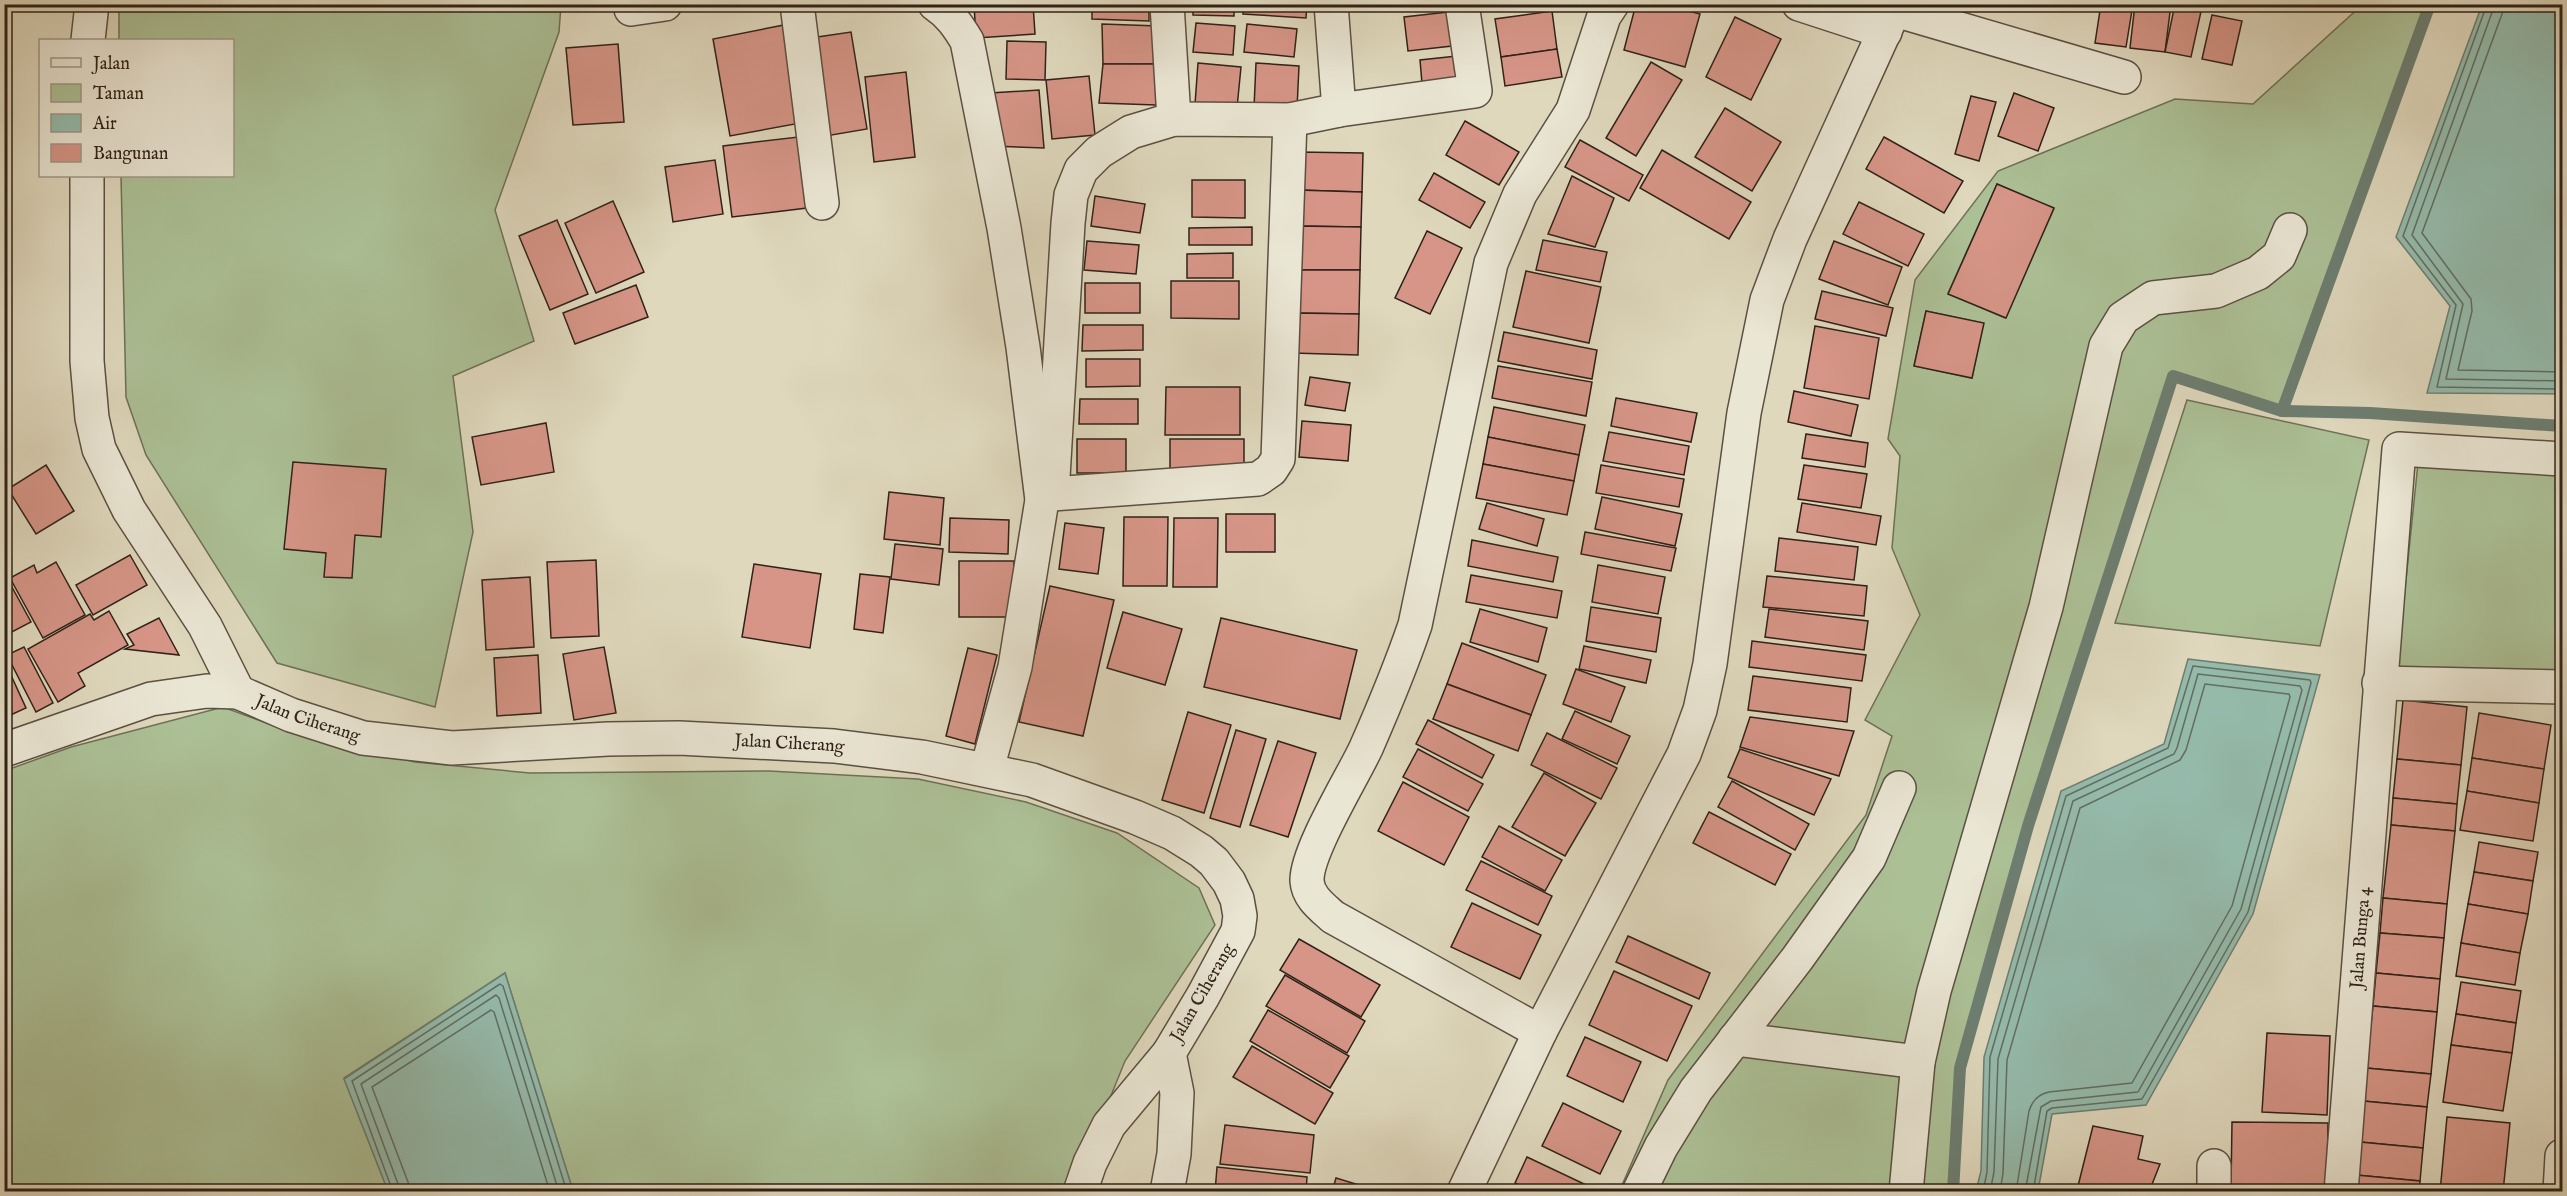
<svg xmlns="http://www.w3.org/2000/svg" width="2567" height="1196" viewBox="0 0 2567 1196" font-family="'IM FELL English',serif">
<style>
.green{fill:#acc096;stroke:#6e7158;stroke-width:1.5;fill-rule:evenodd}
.water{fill:#95bbac;stroke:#6d7e71;stroke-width:1.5}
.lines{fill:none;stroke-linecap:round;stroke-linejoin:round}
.shore{stroke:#626e62;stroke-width:1.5}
.stream{stroke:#6d7e71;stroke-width:12}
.building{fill:#d69587;stroke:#302219;stroke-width:1.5}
.minor-casing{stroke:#5c5042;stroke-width:36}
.tertiary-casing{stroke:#5c5042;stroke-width:36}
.minor{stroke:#eae6d4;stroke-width:33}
.tertiary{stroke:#eae6d4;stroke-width:33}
.labels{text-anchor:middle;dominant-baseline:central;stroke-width:4.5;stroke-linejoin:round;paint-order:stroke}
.street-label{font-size:18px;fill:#302219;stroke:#eae6d4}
</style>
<rect width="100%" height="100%" fill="#dfd8bd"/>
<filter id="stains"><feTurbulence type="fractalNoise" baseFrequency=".00333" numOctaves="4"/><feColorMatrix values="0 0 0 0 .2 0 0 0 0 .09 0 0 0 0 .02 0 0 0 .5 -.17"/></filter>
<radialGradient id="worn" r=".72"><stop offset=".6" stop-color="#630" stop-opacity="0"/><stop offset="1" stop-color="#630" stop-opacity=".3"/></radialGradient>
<g class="green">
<polygon points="119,5 561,5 559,32 495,210 534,341 453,376 473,532 435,707 277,663 146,455 126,397 121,176 232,176 232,40 119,40"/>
<path d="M2362 5H2430L2282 411 2173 376 2028 826 1960 1068 1953 1191 1619 1192 1668 1080 1866 815 1892 736 1865 720 1920 615 1892 548 1900 456 1888 439 1915 280 1998 171 2175 99 2253 104ZM1997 184 2054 209 2005 318 1948 293ZM1926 311 1983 323 1972 378 1914 366Z"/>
<polygon points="2187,400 2369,440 2320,646 2115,623"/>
<polygon points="2418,463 2562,476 2562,674 2397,667"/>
<polygon points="223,707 296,734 415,762 530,773 769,771 918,779 1026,802 1117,833 1199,888 1215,925 1125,1061 1093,1140 1070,1191 573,1191 505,973 344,1078 388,1191 5,1191 4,771 71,747"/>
</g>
<g class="water">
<polygon points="2482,5 2562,5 2562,394 2427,393 2450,306 2396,237"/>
<polygon points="2188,659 2320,675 2253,914 2146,1105 2052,1114 2038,1191 1976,1191 1981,1171 1984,1057 2061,791 2164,744"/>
<polygon points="505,973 573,1191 388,1191 344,1079"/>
</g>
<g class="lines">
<g class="shore">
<polyline points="2487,4 2403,236 2456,305 2437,387 2562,389"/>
<polyline points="2495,4 2412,235 2463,304 2446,379 2562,381"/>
<polyline points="2504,4 2502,14 2422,233 2471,299 2472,311 2458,370 2562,372"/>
<polyline points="393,1192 352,1081 500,984 503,986 567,1192"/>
<polyline points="401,1192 361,1084 496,995 499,998 559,1192"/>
<polyline points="410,1192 408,1182 372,1087 491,1010 494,1012 550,1192"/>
<polyline points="1983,1192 1987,1172 1990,1057 2066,796 2168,748 2193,666 2310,680 2311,683 2248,912 2142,1099 2052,1108 2047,1111 2033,1192"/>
<polyline points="1990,1192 1994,1172 1998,1059 2073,801 2174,754 2177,748 2198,674 2300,686 2302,690 2241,909 2138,1092 2051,1101 2041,1107 2025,1192"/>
<path d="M2000 1192 2003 1173 2007 1060 2080 808 2180 760 2186 750 2205 684 2289 694 2290 697 2232 906 2132 1083 2049 1092C2039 1094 2032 1101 2029 1111L2016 1192"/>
</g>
<g class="stream">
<polyline points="2282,411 2370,413 2562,426"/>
<polyline points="1953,1192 1960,1068 2028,826 2173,376 2282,411 2430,4"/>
</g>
</g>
<g class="building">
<polygon points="974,4 1033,4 1035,34 976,38"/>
<polygon points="1092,4 1149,4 1149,21 1092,19"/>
<polygon points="1193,4 1234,4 1234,16 1193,15"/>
<polygon points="1244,4 1307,4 1306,18 1243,14"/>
<polygon points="1636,4 1663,4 1700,14 1685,67 1624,50"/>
<polygon points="2101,4 2133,4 2126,47 2095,43"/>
<polygon points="2135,4 2171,4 2165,52 2130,48"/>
<polygon points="2175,4 2202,7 2191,57 2165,52"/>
<polygon points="1457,11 1461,45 1408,51 1404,17"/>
<polygon points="1552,11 1557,49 1501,57 1495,19"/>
<polygon points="2212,15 2242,21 2232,65 2202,59"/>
<polygon points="1735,17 1781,39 1751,100 1706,77"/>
<polygon points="1196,23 1235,26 1233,55 1193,52"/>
<polygon points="789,24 806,122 730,136 713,39"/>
<polygon points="1102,24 1158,26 1155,64 1103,64"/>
<polygon points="1247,24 1297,29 1294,57 1244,52"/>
<polygon points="851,32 867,129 820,137 804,39"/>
<polygon points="1007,41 1046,42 1045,80 1006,79"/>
<polygon points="618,44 624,122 573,125 566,48"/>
<polygon points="1557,49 1562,77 1505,86 1501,57"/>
<polygon points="1466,55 1470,90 1423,95 1420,60"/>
<polygon points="1651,62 1682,80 1636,156 1606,138"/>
<polygon points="1198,63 1241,67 1237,108 1195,104"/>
<polygon points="1256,63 1299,66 1297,109 1254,108"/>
<polygon points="1103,64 1155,64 1156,105 1099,103"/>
<polygon points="906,72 915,157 874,162 865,77"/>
<polygon points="1089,76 1095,135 1052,139 1046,80"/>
<polygon points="1039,90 1044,148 992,146 990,93"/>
<polygon points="2014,93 2054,108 2038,151 1998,136"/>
<polygon points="1971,96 1996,102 1979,161 1955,154"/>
<polygon points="1725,108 1781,142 1752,191 1695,157"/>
<polygon points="1465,121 1519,152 1499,185 1446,155"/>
<polygon points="807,136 815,207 732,217 723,146"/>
<polygon points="1884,137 1963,181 1944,213 1866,169"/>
<polygon points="1580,140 1643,175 1629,201 1565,167"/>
<polygon points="1662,150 1751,202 1729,239 1640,188"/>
<polygon points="1298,152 1363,153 1362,192 1297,190"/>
<polygon points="715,160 723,214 673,222 665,167"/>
<polygon points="1434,173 1485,202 1470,228 1419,200"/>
<polygon points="1572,176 1614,198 1595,247 1548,234"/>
<polygon points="1192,180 1245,180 1245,218 1192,217"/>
<polygon points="1997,184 2054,208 2006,318 1948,294"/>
<polygon points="1297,190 1362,192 1361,227 1296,226"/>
<polygon points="1095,196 1145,204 1140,233 1091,226"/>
<polygon points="613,201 644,272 596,293 565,223"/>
<polygon points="1859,202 1924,234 1908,266 1843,234"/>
<polygon points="557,220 588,294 550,310 519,236"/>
<polygon points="1296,226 1361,227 1360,270 1295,270"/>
<polygon points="1252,227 1252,245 1189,245 1189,228"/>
<polygon points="1427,231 1462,248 1430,314 1395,298"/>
<polygon points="1543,240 1607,252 1600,282 1536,270"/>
<polygon points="1087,241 1139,245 1136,274 1084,270"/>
<polygon points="1834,241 1902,267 1888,305 1819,279"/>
<polygon points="1233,253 1233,278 1187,278 1187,254"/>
<polygon points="1295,270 1360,270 1359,314 1293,313"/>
<polygon points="1526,271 1601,287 1589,343 1513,327"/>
<polygon points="1171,281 1239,281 1239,319 1171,318"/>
<rect x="1085" y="283" width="55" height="30"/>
<polygon points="636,285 648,317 575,344 563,313"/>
<polygon points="1822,291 1893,308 1886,336 1815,319"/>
<polygon points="1926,311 1984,323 1972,378 1914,366"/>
<polygon points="1293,313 1359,314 1358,355 1293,353"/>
<polygon points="1083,325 1143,325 1143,350 1082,351"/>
<polygon points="1815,326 1879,338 1869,399 1804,388"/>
<polygon points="1504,332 1597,350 1592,379 1498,361"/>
<polygon points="1086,359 1140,359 1140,386 1086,387"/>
<polygon points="1498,366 1592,382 1586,416 1492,398"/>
<polygon points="1310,377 1350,383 1345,411 1305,405"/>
<polygon points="1166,387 1240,387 1240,435 1165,435"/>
<polygon points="1794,391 1858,405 1851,436 1788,422"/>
<polygon points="1616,398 1697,413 1691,442 1611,426"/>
<polygon points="1080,399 1138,399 1138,424 1079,424"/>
<polygon points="1494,407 1585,425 1579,455 1488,437"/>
<polygon points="1302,421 1351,425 1348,461 1299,457"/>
<polygon points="546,423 554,472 481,485 472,437"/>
<polygon points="1609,432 1689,446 1684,475 1603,461"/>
<polygon points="1806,434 1868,443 1865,467 1802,458"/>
<polygon points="1488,437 1579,455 1574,481 1483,464"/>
<rect x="1077" y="439" width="49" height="34"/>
<polygon points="1170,439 1244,439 1244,474 1170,475"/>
<polygon points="293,462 386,469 381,537 355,535 352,578 324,577 326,553 284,549"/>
<polygon points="1483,464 1574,481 1567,515 1476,498"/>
<polygon points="46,465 74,511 36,534 8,489"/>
<polygon points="1601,465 1684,479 1679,507 1596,493"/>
<polygon points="1804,465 1867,474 1861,508 1798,499"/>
<polygon points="889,492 944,498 940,545 884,539"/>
<polygon points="1602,497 1682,514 1675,546 1595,529"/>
<polygon points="1487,503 1544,519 1537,546 1479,529"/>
<polygon points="1802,503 1881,516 1876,545 1797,532"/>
<rect x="1226" y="514" width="49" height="38"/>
<polygon points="1124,517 1168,517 1167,586 1123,586"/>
<polygon points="950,518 1009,520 1008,554 949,552"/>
<polygon points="1174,518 1218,518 1217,587 1173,587"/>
<polygon points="1065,523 1104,528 1098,574 1059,569"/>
<polygon points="1585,532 1676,548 1671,571 1581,554"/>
<polygon points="1779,538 1858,547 1854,580 1775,571"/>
<polygon points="1472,540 1558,557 1553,582 1468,566"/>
<polygon points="895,544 943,549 939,585 891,579"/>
<polygon points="130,555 147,585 93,615 76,585"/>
<polygon points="596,560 599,636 551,638 547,562"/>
<polygon points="959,561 1014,561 1013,617 959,617"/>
<polygon points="56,562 85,615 43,638 10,578 34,565 37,573"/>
<polygon points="754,564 821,574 810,648 742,637"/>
<polygon points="1598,565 1665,577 1658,614 1592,602"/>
<polygon points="860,574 890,577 883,633 854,629"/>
<polygon points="1471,575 1562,591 1557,618 1466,602"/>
<polygon points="1767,576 1867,586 1864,616 1763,607"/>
<polygon points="530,577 534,647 486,650 482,580"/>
<polygon points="7,578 31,622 4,636 4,579"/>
<polygon points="1050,586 1114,600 1083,736 1019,722"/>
<polygon points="1591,607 1661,618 1656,652 1586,641"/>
<polygon points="1480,609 1547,628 1538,662 1470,642"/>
<polygon points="1769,609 1868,621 1864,650 1765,637"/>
<polygon points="109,611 128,645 78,673 85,686 58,702 28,649 90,614 94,620"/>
<polygon points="1123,612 1182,629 1165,685 1107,668"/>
<polygon points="159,618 179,655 125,649 134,645 127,634"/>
<polygon points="1221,618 1357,650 1340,719 1204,687"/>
<polygon points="1752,641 1866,655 1862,681 1749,667"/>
<polygon points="1462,643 1546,675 1531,715 1447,684"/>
<polygon points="1584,646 1651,660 1646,683 1579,669"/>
<polygon points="24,647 53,703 36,712 7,655"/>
<polygon points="604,647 616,713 574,720 563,654"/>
<polygon points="968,648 997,655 975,744 946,736"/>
<polygon points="538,655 541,713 497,716 494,658"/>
<polygon points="4,660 26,708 4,718"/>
<polygon points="1576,669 1625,687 1611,722 1563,704"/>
<polygon points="1753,676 1851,688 1847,722 1748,710"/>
<polygon points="1447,684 1531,715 1518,751 1433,719"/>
<polygon points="2403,700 2467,707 2461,765 2397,759"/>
<polygon points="1575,711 1630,736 1617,764 1562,739"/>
<polygon points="1188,712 1231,725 1204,813 1162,800"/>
<polygon points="2479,713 2551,725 2544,769 2472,758"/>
<polygon points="1750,717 1854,731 1839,776 1740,747"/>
<polygon points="1428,720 1494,755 1482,778 1416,744"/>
<polygon points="1236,730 1266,739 1240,827 1210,818"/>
<polygon points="1547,733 1617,768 1601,799 1531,765"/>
<polygon points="1278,741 1316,753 1288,837 1250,825"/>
<polygon points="1418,749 1483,784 1468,811 1403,777"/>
<polygon points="1740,749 1831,779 1814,815 1728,777"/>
<polygon points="2472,758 2544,769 2539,803 2467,791"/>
<polygon points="2397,759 2461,765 2457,804 2393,798"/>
<polygon points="1544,773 1596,803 1565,856 1512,827"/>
<polygon points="1732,781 1809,824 1795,850 1718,807"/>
<polygon points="1403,782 1469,817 1444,865 1378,831"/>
<polygon points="2467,791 2539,803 2533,841 2460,830"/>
<polygon points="2393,798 2457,804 2455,831 2391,825"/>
<polygon points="1709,812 1791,854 1775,885 1693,843"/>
<polygon points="2391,825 2455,831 2447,904 2383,898"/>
<polygon points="1499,826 1562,860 1545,891 1482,857"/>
<polygon points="2479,842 2538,852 2533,881 2474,872"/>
<polygon points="1481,861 1552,896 1538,925 1466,890"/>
<polygon points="2474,872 2533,881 2528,914 2468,904"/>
<polygon points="2383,898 2447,904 2444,938 2380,933"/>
<polygon points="1472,903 1541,935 1520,979 1451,947"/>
<polygon points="2468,904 2528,914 2520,953 2461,943"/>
<polygon points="2380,933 2444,938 2440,979 2376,973"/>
<polygon points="1628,936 1710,973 1699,999 1616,962"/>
<polygon points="1299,939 1380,985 1361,1017 1280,970"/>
<polygon points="2461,943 2520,953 2515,985 2456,976"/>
<polygon points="1614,971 1692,1006 1667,1061 1589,1025"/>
<polygon points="2376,973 2440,979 2437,1012 2373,1006"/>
<polygon points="1285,975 1365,1021 1347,1053 1266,1006"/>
<polygon points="2461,982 2521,991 2516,1023 2456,1014"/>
<polygon points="2373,1006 2437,1012 2431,1074 2366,1068"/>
<polygon points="1268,1010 1349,1056 1330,1088 1250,1041"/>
<polygon points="2456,1014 2516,1023 2512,1053 2451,1045"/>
<polygon points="2267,1033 2330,1036 2327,1115 2262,1112"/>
<polygon points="1585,1037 1641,1062 1623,1102 1567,1076"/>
<polygon points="2451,1045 2512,1053 2503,1111 2443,1102"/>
<polygon points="1252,1046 1333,1093 1315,1124 1233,1077"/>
<polygon points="2366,1068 2431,1074 2427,1107 2363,1101"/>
<polygon points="2363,1101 2427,1107 2423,1148 2360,1142"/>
<polygon points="1563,1103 1621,1131 1600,1174 1542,1146"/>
<polygon points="2447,1117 2510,1123 2503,1192 2440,1192"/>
<polygon points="2232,1122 2328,1123 2327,1188 2231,1187"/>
<polygon points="1225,1125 1314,1135 1310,1173 1220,1164"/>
<polygon points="2093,1126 2143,1136 2138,1159 2160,1164 2149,1192 2120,1192 2078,1186"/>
<polygon points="2360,1142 2423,1148 2420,1181 2356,1175"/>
<polygon points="1527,1157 1601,1192 1533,1192 1515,1183"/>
<polygon points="1217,1167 1307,1177 1306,1192 1215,1192"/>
<polygon points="2356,1175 2420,1181 2419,1192 2355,1192"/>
<polygon points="1336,1178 1382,1192 1332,1192"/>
</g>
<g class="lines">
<g class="minor-casing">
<g id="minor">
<polyline points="797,4 822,203"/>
<path d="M935 4C950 14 958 26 967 41L1004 228 1023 347 1042 500 1015 667 987 769"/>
<polyline points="1167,4 1174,119"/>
<polyline points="1331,4 1339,110"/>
<polyline points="1799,4 1885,32"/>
<polyline points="631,9 665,4"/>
<polyline points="1895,10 2124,77"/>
<polyline points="88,40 92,4"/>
<polyline points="87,176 87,361 92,418 99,449 129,510 205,626 238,692"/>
<polyline points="1052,494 1068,223 1071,195 1081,170 1099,152 1131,132 1174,119 1290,120 1339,110 1475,91 1462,4"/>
<polyline points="1042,500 1052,494 1258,479 1271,470 1278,459 1290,120"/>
<polyline points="2379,683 2562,687"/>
<path d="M1540 1032 1333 917C1322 907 1308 897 1307 881 1306 852 1352 778 1366 748 1384 707 1401 666 1415 625L1491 263 1520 194 1573 110 1604 16 1612 4"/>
<polyline points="1735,1039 1918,1062"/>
<polyline points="1167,1192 1174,1154 1177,1093 1169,1053"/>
<polyline points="1464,1192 1540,1032 1684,754 1700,710 1710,664 1744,413 1767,300 1790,239 1897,4"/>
<polyline points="1639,1192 1661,1147 1696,1090 1797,959 1869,858 1899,788"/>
<polyline points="1906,1192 1918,1062 1934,991 2046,607 2106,346 2123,318 2153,298 2216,291 2258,273 2279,256 2290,230"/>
<polyline points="2214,1192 2214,1166"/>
<path id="s1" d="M2341 1192 2399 449 2562 459"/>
<polyline points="2560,1192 2562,1156"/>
</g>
</g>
<g class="tertiary-casing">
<g id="tertiary">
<path id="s2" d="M4 750 151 699 207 691 238 692 291 715 363 738 452 748 608 739 679 738 834 746 922 757 1032 780 1135 817 1172 833 1201 851 1214 862 1229 882 1237 899 1240 916 1238 931 1203 996 1169 1053 1109 1125 1090 1163 1080 1192"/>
</g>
</g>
<use href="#minor" class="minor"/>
<use href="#tertiary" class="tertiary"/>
</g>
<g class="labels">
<g class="street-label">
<text stroke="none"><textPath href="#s2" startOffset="318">Jalan Ciherang</textPath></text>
<text stroke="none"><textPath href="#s2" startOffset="804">Jalan Ciherang</textPath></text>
<text stroke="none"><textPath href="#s1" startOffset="255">Jalan Bunga 4</textPath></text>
<text transform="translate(1203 993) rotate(-60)">Jalan Ciherang</text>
</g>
</g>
<rect width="2567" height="1196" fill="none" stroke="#dfd8bd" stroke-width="24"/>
<rect x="6" y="6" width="2555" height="1184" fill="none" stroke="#302219" stroke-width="3"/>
<rect x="12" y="12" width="2543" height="1172" fill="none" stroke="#302219" stroke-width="1.5"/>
<rect x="39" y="39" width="195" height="138" fill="#eae6d4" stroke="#a09889" stroke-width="1.5"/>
<rect x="51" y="58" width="30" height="9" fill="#eae6d4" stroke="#a09889" stroke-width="1.5"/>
<text x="93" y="69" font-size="18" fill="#302219">Jalan</text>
<rect x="51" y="84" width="30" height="18" fill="#acc096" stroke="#a09889" stroke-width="1.5"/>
<text x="93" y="99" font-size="18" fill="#302219">Taman</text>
<rect x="51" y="114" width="30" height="18" fill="#95bbac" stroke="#a09889" stroke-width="1.5"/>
<text x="93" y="129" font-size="18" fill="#302219">Air</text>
<rect x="51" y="144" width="30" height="18" fill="#d69587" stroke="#a09889" stroke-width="1.5"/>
<text x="93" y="159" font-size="18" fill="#302219">Bangunan</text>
<rect width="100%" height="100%" filter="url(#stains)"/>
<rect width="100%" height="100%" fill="url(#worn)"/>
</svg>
